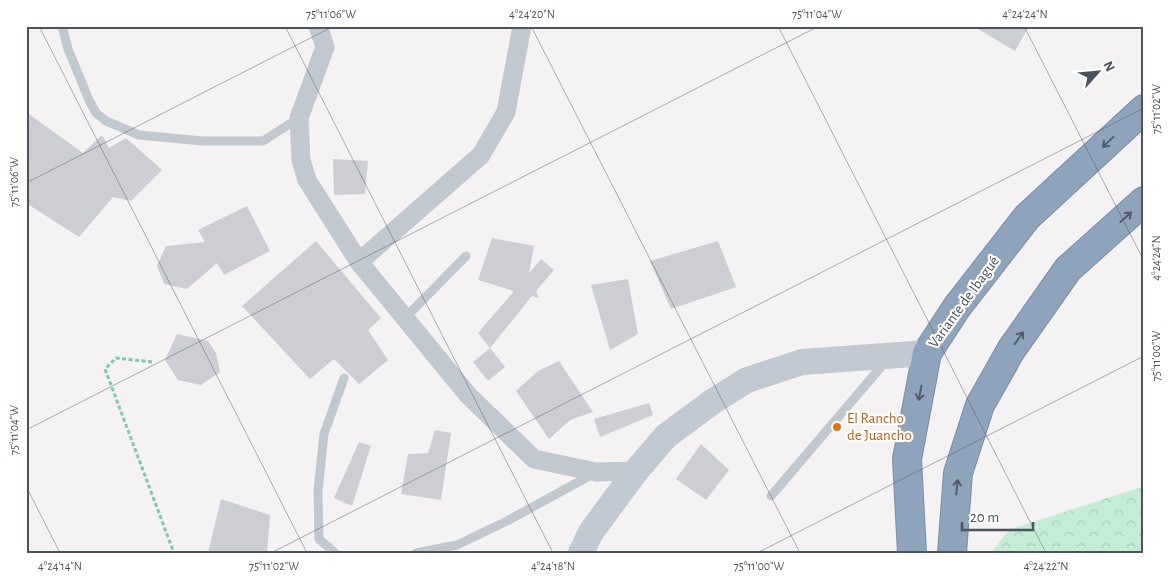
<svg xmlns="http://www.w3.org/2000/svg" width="1170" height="579" viewBox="0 0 1170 579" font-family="'Alegreya Sans',sans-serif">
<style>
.forest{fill:url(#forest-crowns)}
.building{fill:#ccced4}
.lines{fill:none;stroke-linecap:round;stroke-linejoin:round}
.highway-casing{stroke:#798ea8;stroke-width:30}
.path{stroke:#7fc9a7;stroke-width:3;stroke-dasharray:4 2.5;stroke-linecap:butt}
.lane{stroke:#c1c8cf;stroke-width:9}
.street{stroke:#c1c8cf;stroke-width:19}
.secondary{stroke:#c1c9d3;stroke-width:26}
.highway{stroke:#8ea3bc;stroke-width:28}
.oneway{stroke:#525c67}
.ticks{fill:none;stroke:#4b545e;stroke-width:1;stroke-opacity:0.45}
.food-dot{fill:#e8710a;stroke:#fff;stroke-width:2}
.labels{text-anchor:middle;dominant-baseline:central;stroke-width:4.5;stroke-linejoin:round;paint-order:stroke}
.street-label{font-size:15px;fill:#4b545e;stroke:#fff}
.food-label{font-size:15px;fill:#c56008;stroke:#fff;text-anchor:start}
.neatline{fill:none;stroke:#4b545e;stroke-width:2}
.ticks-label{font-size:12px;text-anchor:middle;fill:#4b545e}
</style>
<defs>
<pattern id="forest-crowns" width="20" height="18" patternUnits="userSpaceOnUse" patternTransform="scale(1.25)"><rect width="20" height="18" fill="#c5edd5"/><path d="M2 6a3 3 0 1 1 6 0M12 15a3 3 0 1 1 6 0" fill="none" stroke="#abcdb9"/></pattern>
</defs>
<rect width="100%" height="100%" fill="#f4f2f2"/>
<polygon class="forest" points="1144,486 1144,553 991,553 1009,530"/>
<g class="building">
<polygon points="973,26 1029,26 1015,51"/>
<polygon points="26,112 83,153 102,135 109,148 126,138 162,170 131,201 113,197 79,237 26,203"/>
<polygon points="333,159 368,161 365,194 334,195"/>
<polygon points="247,206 270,251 224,275 217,263 187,289 164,284 157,266 166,246 205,242 198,230"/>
<polygon points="492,238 534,246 529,273 541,259 554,270 536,291 539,298 532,296 490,348 478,333 514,291 478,280"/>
<polygon points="316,241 381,318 368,330 388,360 359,384 334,359 310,379 242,306"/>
<polygon points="718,241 736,287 671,309 650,261"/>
<polygon points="628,279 638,334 610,350 591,285"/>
<polygon points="177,334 208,341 216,353 220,372 201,385 178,380 165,360"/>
<polygon points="490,348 505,367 488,381 473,362"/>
<polygon points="559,361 593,412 570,420 549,439 516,391 538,371"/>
<polygon points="649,403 653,415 600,437 594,419"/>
<polygon points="435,430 451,433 441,500 401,494 408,454 428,453"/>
<polygon points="359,442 371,446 352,506 334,498"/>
<polygon points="701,444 729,470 706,500 676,479"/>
<polygon points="221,499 270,515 267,553 208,553"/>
</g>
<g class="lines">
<g class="highway-casing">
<g id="highway">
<polyline points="912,553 907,459 927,353 957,307 1027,217 1144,109"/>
<polyline points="952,553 958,473 980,405 1011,350 1068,269 1144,201"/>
</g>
</g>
<polyline class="path" points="152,362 116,358 105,369 174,553"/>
<g class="lane">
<polyline points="62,26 68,49 89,100 96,113 106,121 139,135 203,141 263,141 299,118"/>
<polyline points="405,318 466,256"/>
<polyline points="771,496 886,361"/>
<polyline points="335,553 319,539 318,491 324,434 344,378"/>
<polyline points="416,553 457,545 507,521 593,474"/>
</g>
<g class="street">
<polyline points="318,26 325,47 299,118 301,160 307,180 359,262 468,395 534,459 596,472 636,471"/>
<polyline points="359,262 481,155 506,112 522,26"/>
</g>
<polyline class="secondary" points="581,553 591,532 636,471 666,436 712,402 747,380 802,362 927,353"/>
<use href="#highway" class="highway"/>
</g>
<defs><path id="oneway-shaft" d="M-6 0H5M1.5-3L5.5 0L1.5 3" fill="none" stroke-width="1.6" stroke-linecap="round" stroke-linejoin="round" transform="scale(1.25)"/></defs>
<g class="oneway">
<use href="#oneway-shaft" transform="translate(1108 142) rotate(137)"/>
<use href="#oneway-shaft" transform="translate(1126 217) rotate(-42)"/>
<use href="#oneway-shaft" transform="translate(1019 338) rotate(-55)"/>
<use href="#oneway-shaft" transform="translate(920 393) rotate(101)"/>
<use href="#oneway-shaft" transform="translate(957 487) rotate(-85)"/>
</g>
<path class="ticks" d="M39 26 307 553M285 26 553 553M531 26 800 553M778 26 1046 553M1024 26 1144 261M26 183 334 26M26 430 819 26M26 486 60 553M271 553 1144 108M757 553 1144 356"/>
<circle class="food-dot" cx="837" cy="427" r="5"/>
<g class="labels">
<g class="street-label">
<text transform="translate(964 302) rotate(-54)">Variante de Ibagué</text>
</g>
<g class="food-label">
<text x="847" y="418">El Rancho<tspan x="847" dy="17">de Juancho</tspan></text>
</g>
</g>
<rect width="1170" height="579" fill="none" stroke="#ffffff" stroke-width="55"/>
<g transform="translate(1098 72) rotate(63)" stroke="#ffffff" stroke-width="4" paint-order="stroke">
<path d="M0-4L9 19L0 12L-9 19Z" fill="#4b545e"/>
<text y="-8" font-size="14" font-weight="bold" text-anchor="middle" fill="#4b545e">N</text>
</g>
<path d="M962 522v8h71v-8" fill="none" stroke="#4b545e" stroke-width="2.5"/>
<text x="970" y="522" font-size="15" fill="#4b545e" stroke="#ffffff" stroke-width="4" paint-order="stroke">20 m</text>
<rect x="28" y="28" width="1114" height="524" class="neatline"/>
<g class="ticks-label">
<text x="331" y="18">75°11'06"W</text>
<text x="532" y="18">4°24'20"N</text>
<text x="817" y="18">75°11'04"W</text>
<text x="1025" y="18">4°24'24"N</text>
<text transform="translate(1156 109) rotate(-90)" y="4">75°11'02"W</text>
<text transform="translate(14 182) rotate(-90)" y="4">75°11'06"W</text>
<text transform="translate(1156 258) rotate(-90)" y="4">4°24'24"N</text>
<text transform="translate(1156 356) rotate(-90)" y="4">75°11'00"W</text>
<text transform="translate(14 430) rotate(-90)" y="4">75°11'04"W</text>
<text x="60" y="570">4°24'14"N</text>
<text x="274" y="570">75°11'02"W</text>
<text x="553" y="570">4°24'18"N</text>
<text x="759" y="570">75°11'00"W</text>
<text x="1046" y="570">4°24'22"N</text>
</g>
</svg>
